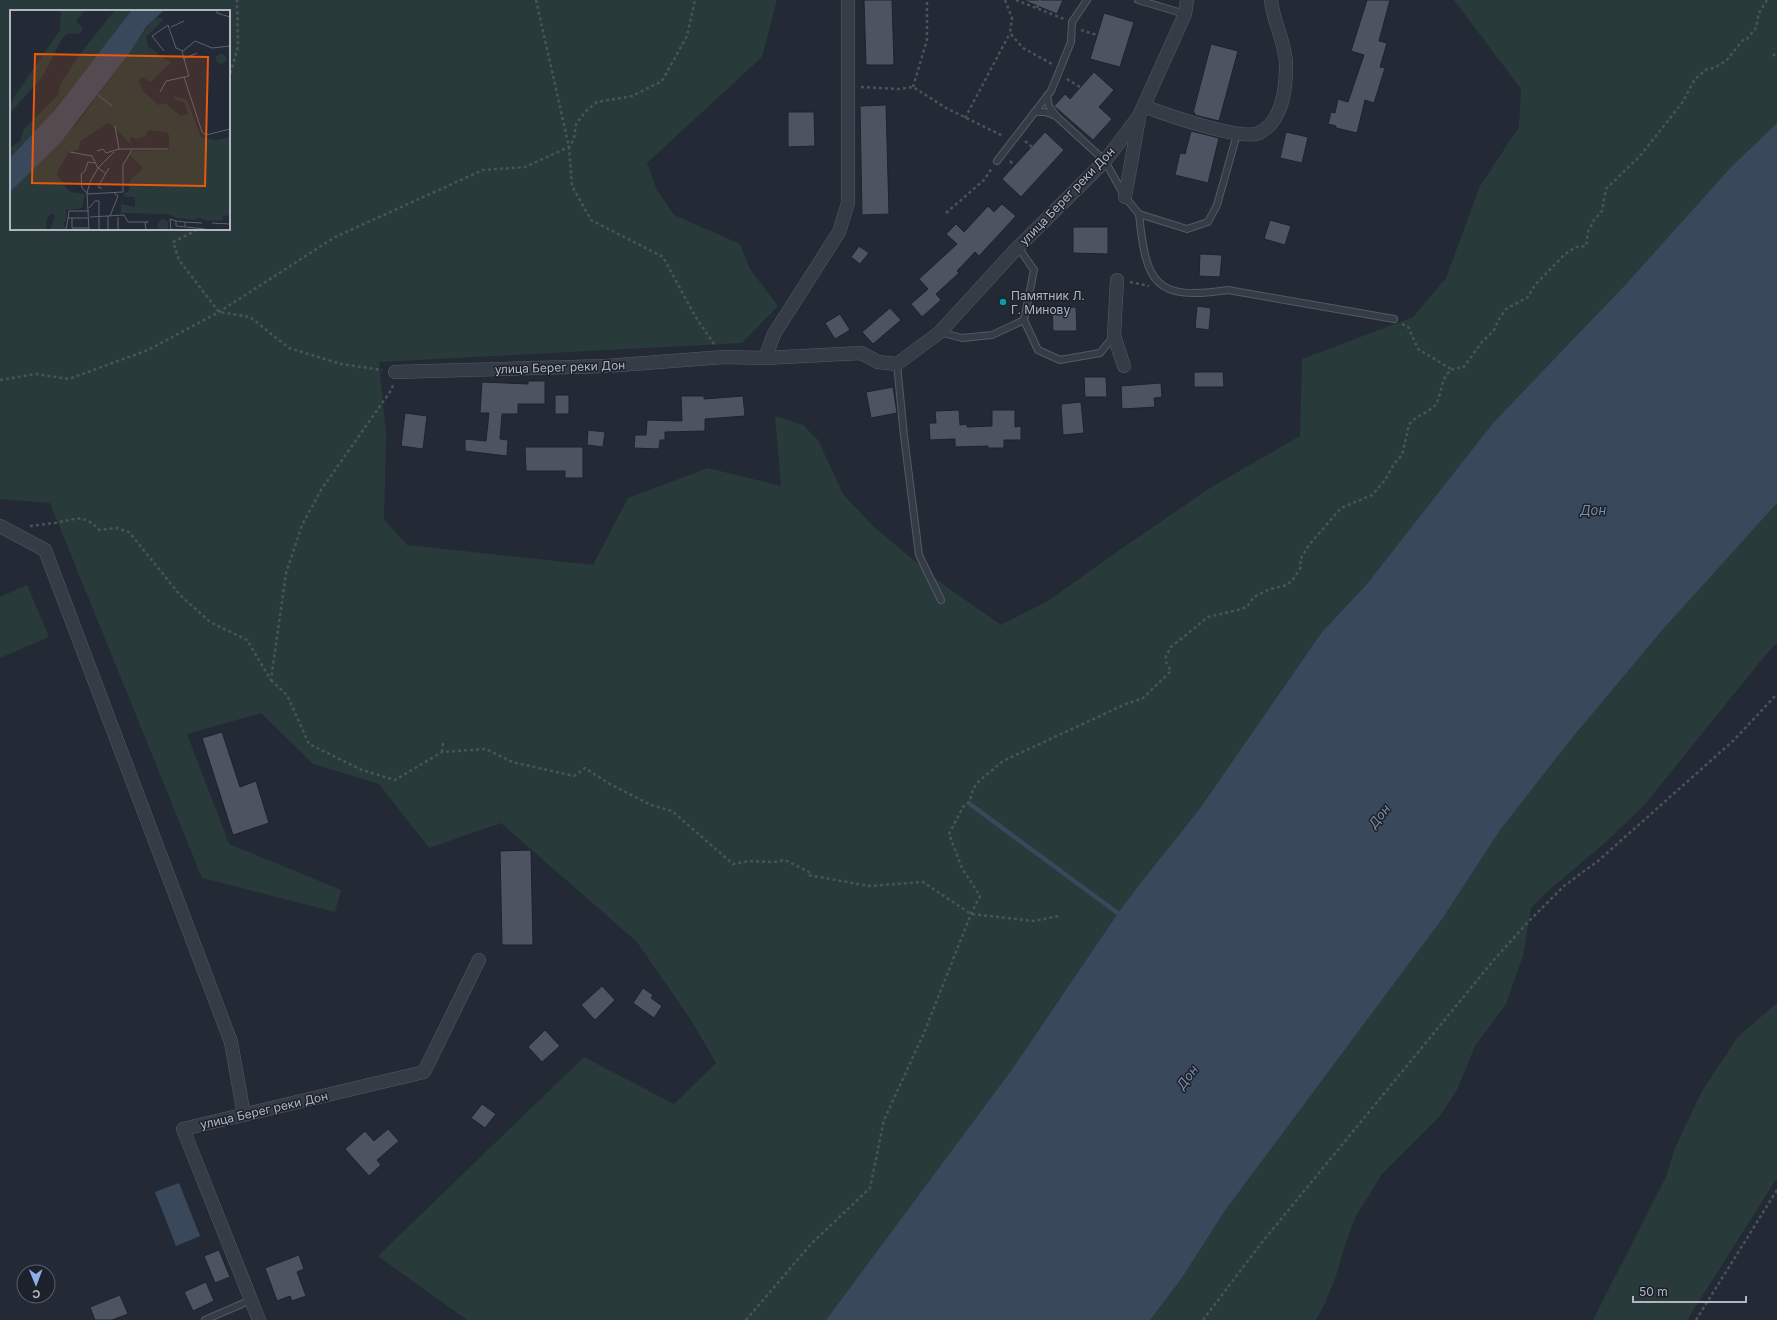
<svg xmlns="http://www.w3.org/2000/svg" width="1777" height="1320" viewBox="0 0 1777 1320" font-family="Inter,sans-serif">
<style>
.green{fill:#293a3a;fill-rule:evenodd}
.water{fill:#3a485c}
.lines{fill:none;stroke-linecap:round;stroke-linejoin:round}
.stream{stroke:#3a485c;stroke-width:4.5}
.building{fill:#4c5461;stroke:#1e232d}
.lane-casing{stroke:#545a64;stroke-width:8}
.street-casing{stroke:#545a64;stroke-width:14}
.path{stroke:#475558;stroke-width:2.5;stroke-dasharray:3 3;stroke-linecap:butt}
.lane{stroke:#363c46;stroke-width:6}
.street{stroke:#363c46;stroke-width:13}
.culture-dot{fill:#0f9aa8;stroke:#1c212b;stroke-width:1.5}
.labels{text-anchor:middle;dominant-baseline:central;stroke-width:3;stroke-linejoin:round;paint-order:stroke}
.street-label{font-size:12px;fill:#b1b7c2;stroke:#1c212b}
.poi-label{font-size:12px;fill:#b1b7c2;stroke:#1c212b;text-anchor:start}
.water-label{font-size:13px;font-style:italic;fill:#7c8ea7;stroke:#1c212b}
.inset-river{fill:none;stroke:#3a485c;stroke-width:2}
.inset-road{fill:none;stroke:#5c626d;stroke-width:1}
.view{fill:#e8590c;fill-opacity:0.15;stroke:#e8590c;stroke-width:2}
.inset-edge{fill:none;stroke:#b1b7c2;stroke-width:2}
</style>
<rect width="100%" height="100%" fill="#232a35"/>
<g class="green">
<path d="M0 0H777L762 57 647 163 657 190 674 215 740 244 750 269 778 306 742 343 379 362 386 434 384 519 407 545 593 565 628 498 708 468 781 486 775 416 803 425 818 440 843 494 872 525 937 580 1001 625 1048 601 1111 556 1210 488 1300 436 1302 359 1413 317 1446 278 1480 186 1519 127 1521 89 1454 0H1777V123L1731 167 1627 283 1493 423 1366 585 1322 632 1198 811 1142 881 1118 913 1013 1068 826 1320H467L378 1256 584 1057 674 1104 716 1063 691 1020 637 942 501 823 429 848 379 784 313 764 261 713 187 734 229 844 341 890 335 912 202 878 50 503 0 499ZM11 11H229V229H11Z"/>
<polygon points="1777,493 1777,643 1763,658 1646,803 1607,841 1547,892 1531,908 1523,956 1506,1004 1475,1046 1457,1090 1440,1116 1382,1174 1355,1218 1344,1248 1336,1276 1325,1303 1316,1320 1142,1320 1438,904 1677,600"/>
<polygon points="27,585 49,637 0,658 0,597"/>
<polygon points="1777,1003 1777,1178 1687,1320 1593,1320 1666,1177 1675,1148 1702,1091 1738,1037"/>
</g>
<g class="water">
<polygon points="1777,123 1777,503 1663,629 1571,739 1500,830 1442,919 1226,1209 1181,1279 1150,1320 826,1320 1013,1068 1118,913 1142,881 1198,811 1322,632 1366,585 1493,423 1627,283 1731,167"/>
<polygon points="179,1183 200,1236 176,1246 155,1192"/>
</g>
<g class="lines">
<polyline class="stream" points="970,804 1123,917"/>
</g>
<g class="building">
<polygon points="864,0 892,0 894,65 866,65"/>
<polygon points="1023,0 1063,0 1057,14"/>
<polygon points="1367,0 1390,0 1379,41 1387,43 1380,67 1385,68 1374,103 1365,100 1357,133 1336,128 1336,126 1328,124 1331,112 1335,113 1338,99 1348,102 1364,55 1351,51"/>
<polygon points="1104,13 1134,22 1120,67 1090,59"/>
<polygon points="1211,44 1238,51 1219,121 1195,115 1195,113 1193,113"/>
<polygon points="1094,72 1114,90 1099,107 1112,119 1093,140 1054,106 1065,94 1070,99"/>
<polygon points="886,105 889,214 862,215 860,106"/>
<polygon points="788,112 814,112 815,146 788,147"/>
<polygon points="1191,131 1219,138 1208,183 1175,175 1180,153 1185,154"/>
<polygon points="1045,132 1064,150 1021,197 1002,179"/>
<polygon points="1286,132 1308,137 1302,163 1280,158"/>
<polygon points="1002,204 1016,216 979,256 975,252 957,271 959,273 936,294 941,300 922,317 911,304 928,289 919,279 957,244 946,234 956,224 964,232 988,206 994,212"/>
<polygon points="1270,220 1291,226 1285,245 1264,239"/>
<polygon points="1073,227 1108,227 1108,254 1073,253"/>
<polygon points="859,246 869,253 860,264 851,257"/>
<polygon points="1200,254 1222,255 1220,277 1199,276"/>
<polygon points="1197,306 1211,308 1209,330 1195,328"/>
<polygon points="1076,307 1077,331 1053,331 1052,308"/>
<polygon points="890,308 901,320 873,344 862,332"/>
<polygon points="840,314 850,330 835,339 825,323"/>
<polygon points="1194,372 1223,372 1224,387 1194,387"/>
<polygon points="1084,377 1106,377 1107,397 1085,397"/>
<polygon points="528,381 545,381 545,404 518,404 518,414 502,414 500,439 508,440 507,456 465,451 465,439 486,441 489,413 480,413 482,382 528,384"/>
<polygon points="1161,383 1162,397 1154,398 1155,407 1122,409 1121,386"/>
<polygon points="893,387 897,413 871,418 866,392"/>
<rect x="555" y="395" width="14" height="19"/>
<polygon points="681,396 704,396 704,399 743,396 745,416 705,419 705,431 665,432 665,440 660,440 659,449 634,448 635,435 646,435 647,420 682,421"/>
<polygon points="1081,402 1084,433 1063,435 1061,404"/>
<polygon points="959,410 960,425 967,424 967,427 992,426 992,410 1015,410 1015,427 1021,426 1021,440 1004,440 1004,448 988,448 988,446 955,447 955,439 930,440 929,423 936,423 935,411"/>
<polygon points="405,413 427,416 423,449 401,446"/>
<polygon points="588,430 605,432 603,447 587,445"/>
<polygon points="525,447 583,447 583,478 565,478 565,471 526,471"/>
<polygon points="222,732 240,787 256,781 269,823 233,835 202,738"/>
<polygon points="531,850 533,945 502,945 500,851"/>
<polygon points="602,986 615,1000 595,1020 581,1005"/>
<polygon points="643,988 653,995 651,998 662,1006 654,1018 633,1003"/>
<polygon points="545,1030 560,1046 542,1062 528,1047"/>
<polygon points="482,1104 496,1114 485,1128 471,1118"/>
<polygon points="388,1129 399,1141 377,1160 381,1165 369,1176 345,1149 365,1131 374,1141"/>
<polygon points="219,1250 230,1277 215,1283 204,1256"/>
<polygon points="299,1255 304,1269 297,1272 306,1296 292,1301 290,1296 277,1301 265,1268"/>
<polygon points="206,1282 214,1301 193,1311 184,1292"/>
<polygon points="120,1295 128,1314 112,1320 95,1320 90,1307"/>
</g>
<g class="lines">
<g class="lane-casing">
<g id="lane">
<polyline points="1138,0 1185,14"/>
<polyline points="1047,96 1049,106 1056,116"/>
<polyline points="1035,112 1045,112 1056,116 1105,161 1125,197 1139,214 1187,229 1208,222 1217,205 1237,134"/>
<polyline points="997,161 1051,91 1071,42 1072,22 1087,0"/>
<path d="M1139 214C1146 284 1155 301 1228 290L1394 319"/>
<polyline points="1018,247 1034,270 1024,320"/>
<polyline points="940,332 962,338 992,335 1024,320 1038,350 1060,360 1100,353 1114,336"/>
<polyline points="897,364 904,436 919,555 941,600"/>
<polyline points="205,1320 251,1300"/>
</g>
</g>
<g class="street-casing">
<g id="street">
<path d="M1144 106C1164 114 1241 141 1259 133 1283 121 1286 89 1286 65 1286 43 1273 22 1271 0"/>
<polyline points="1125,197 1139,118"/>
<polyline points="1117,280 1114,336 1124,366"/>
<polyline points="765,358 774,334 839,232 848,203 848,0"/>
<polyline points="395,372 606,366 724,357 765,358 861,353 878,362 897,364 940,332 1018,247 1105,161 1139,116 1185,14 1187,0"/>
<polyline points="0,526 45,550 231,1042 244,1115"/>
<polyline points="259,1320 183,1129 424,1072 479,960"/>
</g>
</g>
<g class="path">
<polyline points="536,0 569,147 572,186 591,220 663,257 695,316 714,344"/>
<polyline points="1005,0 1012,18 1010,33 1023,48 1052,64"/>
<polyline points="1016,0 1064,19"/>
<polyline points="1037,8 1040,0"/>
<polyline points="1081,30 1097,35"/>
<polyline points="1773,56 1777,52"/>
<polyline points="229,79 238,46 237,0"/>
<polyline points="1067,79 1080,87"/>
<polyline points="861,87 899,89 913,87 946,108 1003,136"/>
<polyline points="913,87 927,40 927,0"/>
<polyline points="965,118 1010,33"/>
<polyline points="1025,141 1032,147"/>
<polyline points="1010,161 1014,165"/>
<polyline points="946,213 984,180 992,168"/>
<polyline points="196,229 195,231 173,242 179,260 219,312 250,317 289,348 341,364 382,370"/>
<polyline points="1130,282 1149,286"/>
<polyline points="1402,324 1408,327 1418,349 1451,369"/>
<polyline points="0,380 36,374 69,379 148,350 219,312 335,237 483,170 525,167 569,147 574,139 576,124 586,111 597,102 632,96 662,81 687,36 695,0"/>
<path d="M30 526C38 525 47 524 55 523 75 519 84 513 99 530L117 528 129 532 180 595 210 622 247 640 271 680 286 573 302 525 321 490 392 389 393 384"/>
<polyline points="271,680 287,695 309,744 362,770 395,780 442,752 486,749 512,762 574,776 585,768 608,783 651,805 672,811 733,864 749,861 774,862 785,860 809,872 808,875 869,886 923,882 971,914 1034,921 1059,916"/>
<polyline points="442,752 443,743"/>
<path d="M746 1320 811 1244 870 1188 884 1120 924 1033 971 914 980 896 962 868 949 834 963 807 970 801 973 789 979 781 1003 761 1128 703 1142 699 1171 671 1166 662V656L1171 647 1208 617 1238 610 1247 607 1254 597 1270 589 1287 585 1294 578 1301 567 1300 560 1309 545 1341 508 1372 495 1385 480 1394 464 1402 455 1409 425C1415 415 1430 413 1436 404 1444 390 1440 366 1463 368L1482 342 1494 330 1499 319 1506 309 1528 297 1535 285 1565 254 1576 247 1586 246 1588 232 1594 220 1602 211 1606 189 1640 156 1682 103 1695 79 1707 69 1714 68 1726 61 1743 40 1747 39 1756 28 1759 13 1767 0"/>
<polyline points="1203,1320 1263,1241 1493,961 1528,922 1564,886 1598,861 1734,740 1777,694"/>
<polyline points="1696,1320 1777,1190"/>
</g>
<use href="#lane" class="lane"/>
<use href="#street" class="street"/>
</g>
<circle class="culture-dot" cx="1003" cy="302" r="4"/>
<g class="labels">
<g class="street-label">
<text transform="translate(1067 196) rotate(-46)">улица Берег реки Дон</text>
<text transform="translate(560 367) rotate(-2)">улица Берег реки Дон</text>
<text transform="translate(264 1110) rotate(-13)">улица Берег реки Дон</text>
</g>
<g class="poi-label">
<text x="1011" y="295">Памятник Л.<tspan x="1011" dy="14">Г. Минову</tspan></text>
</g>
<g class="water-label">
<text x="1593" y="510">Дон</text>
<text transform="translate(1379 816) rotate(-51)">Дон</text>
<text transform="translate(1187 1077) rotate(-53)">Дон</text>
</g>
</g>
<g transform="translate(10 10)">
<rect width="220" height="220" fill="#232a35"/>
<path d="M51 0H74L66 12 72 17V21L70 24 59 23 53 27 32 67 0 103V93L50 20ZM105 0H123L33 114 0 148V138L10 131 14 119 48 85 50 75 70 44ZM145 7 154 9 136 27 138 36 161 53 140 72 132 67 128 71 135 83 148 95 155 93 171 106 178 104 175 93 164 89V86L177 90 191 127 205 130 220 127V205L213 206V210L199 211 187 207 186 210 167 208 158 204 111 203V194L125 197V187H115L113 183 118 182 121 169 133 159 120 145 124 141 159 140V125L157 122 139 120 135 126 127 129 120 127 121 134 99 113 70 131 69 139 58 143 48 161 47 165 60 182 75 184 72 198 56 200V211L53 212 56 220H40L45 206 42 203 37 208 36 220H0V182L68 112ZM206 49a5 5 0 1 1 10 0a5 5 0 1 1-10 0ZM147.5 215a5.5 5.5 0 1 1 11 0a5.5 5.5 0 1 1-11 0Z" fill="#293a3a"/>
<path d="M122 0H154L137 16 120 42 51 132 0 182V148L44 101Z" fill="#3a485c"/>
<path class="inset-river" d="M88 85 102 96"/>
<path class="inset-road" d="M207 0V3L220 7M161 17 174 11M154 41 142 26 158 15 166 38 173 41M173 49 187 43M174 67 192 122 196 125 220 119M150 82 156 71 179 66 172 42 185 31 202 38 220 36M105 116 109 139M87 141 93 139 96 143 109 139H158M60 142 82 146 88 158 95 163M92 178H89V175L99 158M77 183 72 178 71 164 75 161 78 152 85 153M77 184 113 182V155L122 140M79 198 85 191H89V220M98 206V220M100 206 108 186 104 183M80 207 114 205 118 212H138L135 213 136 220M108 207V220M62 208H58L59 201H79M79 208H62V218H79M175 212 192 213M202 213 220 214M175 216V212L166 211V216L195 219M56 220 58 208M79 220 77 183 80 172 88 158 104 142M161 220 160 209 166 211"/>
<path class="view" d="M25 44 198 47 195 176 22 173Z"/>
<rect width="220" height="220" class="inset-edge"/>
</g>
<g transform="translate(36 1284) rotate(179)"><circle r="19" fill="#1c212b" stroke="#585d67"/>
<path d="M0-3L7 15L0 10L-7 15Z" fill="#8fafea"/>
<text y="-6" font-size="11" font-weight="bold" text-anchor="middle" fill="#b1b7c2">С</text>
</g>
<path d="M1633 1296v6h113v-6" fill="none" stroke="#b1b7c2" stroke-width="2"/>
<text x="1639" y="1296" font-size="12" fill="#b1b7c2" stroke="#1c212b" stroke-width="3" paint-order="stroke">50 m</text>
</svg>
